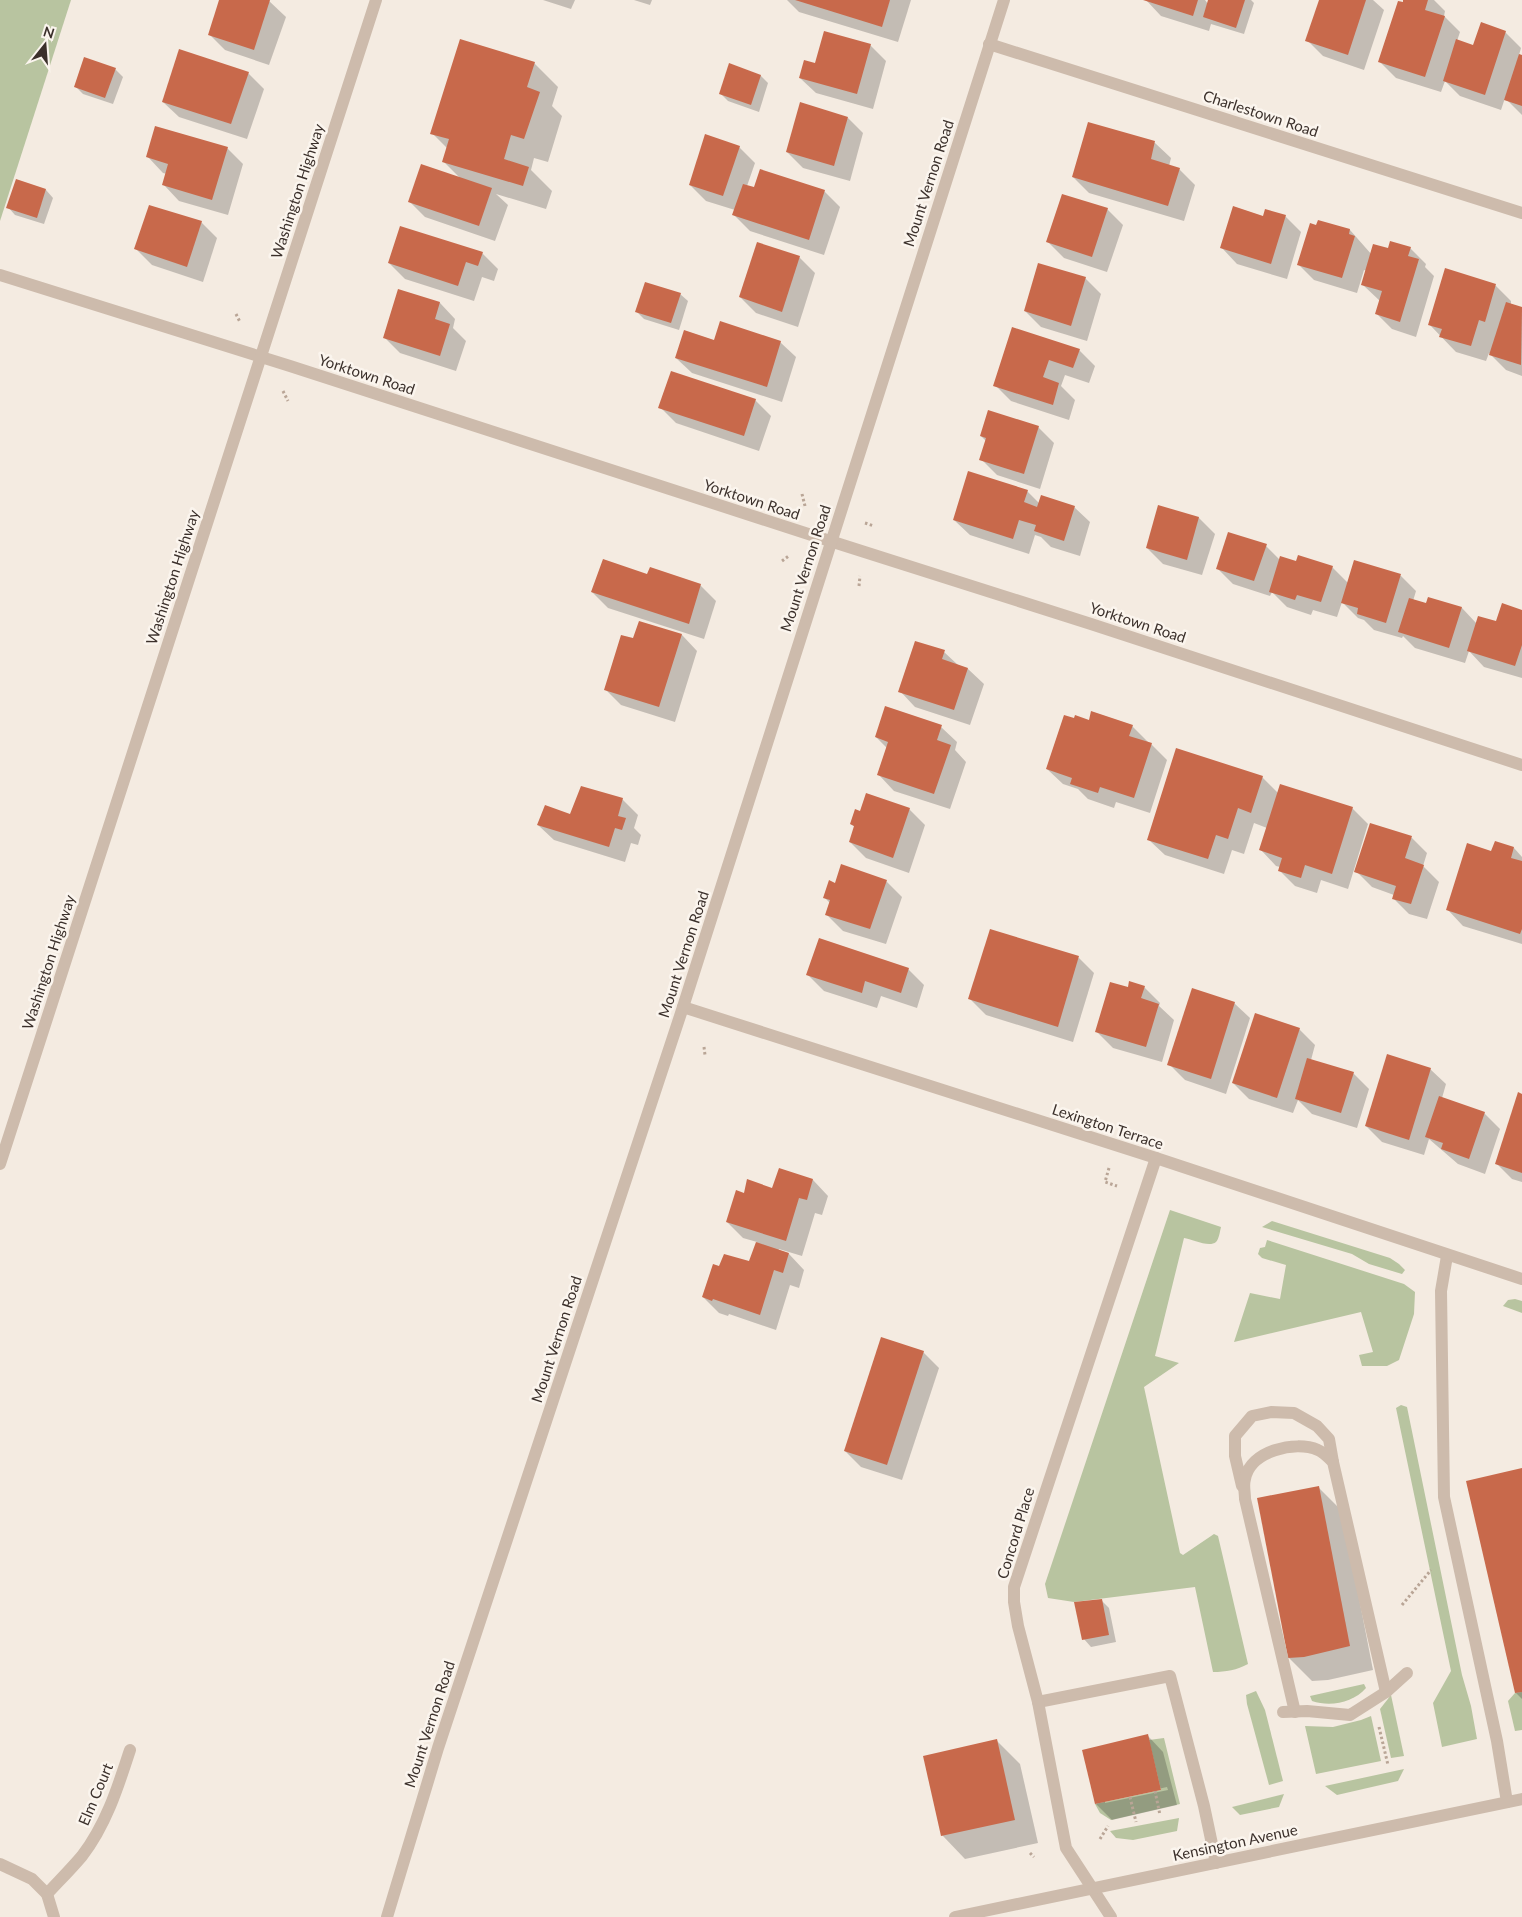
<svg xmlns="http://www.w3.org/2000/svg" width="1522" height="1917" viewBox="0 0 1522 1917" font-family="Lato,sans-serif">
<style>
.green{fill:#b8c4a0}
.shadow{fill:#0003;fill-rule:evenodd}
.building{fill:#c8694b}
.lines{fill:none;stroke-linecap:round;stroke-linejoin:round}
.path{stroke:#b9a596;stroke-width:3;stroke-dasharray:2.5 2.5;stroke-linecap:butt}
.service{stroke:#cdbbac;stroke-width:12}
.minor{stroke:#cdbbac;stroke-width:12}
.tertiary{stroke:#cdbbac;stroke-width:12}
.labels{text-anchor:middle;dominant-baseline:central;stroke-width:5;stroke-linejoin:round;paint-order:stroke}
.street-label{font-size:15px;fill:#3b302b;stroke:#fbf5ee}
</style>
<rect width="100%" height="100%" fill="#f4ebe1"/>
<g class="green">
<polygon points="0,0 71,0 0,221"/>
<path d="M1170 1210 1221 1227C1220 1231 1219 1239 1216 1242 1209 1248 1192 1239 1184 1238L1155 1356 1179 1363 1144 1387 1180 1553 1183 1555 1214 1534 1218 1536 1248 1664C1237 1670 1226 1672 1213 1672L1195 1587 1074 1602 1048 1598 1045 1584Z"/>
<polygon points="1272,1221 1390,1258 1399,1264 1405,1270 1402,1274 1369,1264 1352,1254 1262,1227"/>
<polygon points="1267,1240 1404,1284 1415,1292 1414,1314 1399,1360 1387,1366 1362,1366 1359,1355 1373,1352 1361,1312 1234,1342 1250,1293 1280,1299 1286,1265 1262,1258 1258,1254 1260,1248 1265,1247"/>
<polygon points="1515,1299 1522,1301 1522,1313 1503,1306 1508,1300"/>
<polygon points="1401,1405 1407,1407 1462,1675 1471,1706 1477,1739 1442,1747 1433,1703 1451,1671 1396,1408"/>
<path d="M1364 1684 1366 1688C1353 1703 1330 1707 1312 1701L1310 1696Z"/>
<polygon points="1256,1691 1265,1710 1283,1781 1269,1785 1247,1704 1246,1695"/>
<polygon points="1522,1692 1522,1730 1515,1731 1508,1701 1515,1693"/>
<polygon points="1391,1695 1404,1756 1391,1758 1380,1709"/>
<polygon points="1371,1716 1381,1761 1316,1774 1305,1726 1333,1727 1361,1720"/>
<polygon points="1164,1738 1180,1804 1111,1820 1100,1813 1095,1804 1161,1790 1149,1740"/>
<polygon points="1404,1769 1398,1781 1337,1795 1325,1786"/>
<polygon points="1284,1794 1279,1807 1240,1815 1232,1807"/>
<polygon points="1179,1818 1177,1831 1133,1840 1116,1838 1110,1831"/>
</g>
<g class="shadow">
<polygon points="221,0 268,0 286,17 269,65 225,50 209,34"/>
<polygon points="543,0 575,0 571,9"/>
<polygon points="634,0 652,0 650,5"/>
<polygon points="787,0 911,0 898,42 799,12"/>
<polygon points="1146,0 1205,0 1208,4 1210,0 1251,0 1254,3 1244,34 1211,24 1209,31 1161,16"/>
<polygon points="1320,0 1373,0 1384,10 1364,70 1323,56 1307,40"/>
<polygon points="1405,0 1434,0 1445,11 1444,16 1460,32 1457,41 1474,46 1505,32 1521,48 1519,55 1522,56 1522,115 1505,98 1501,110 1460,96 1445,81 1441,92 1396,78 1380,62"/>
<polygon points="870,45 886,61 873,109 816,93 800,78 816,65"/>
<polygon points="534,63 558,87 552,106 562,116 548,162 534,158 531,170 552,191 546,209 496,194 508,205 495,241 425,217 410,202 461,179 443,161 447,148 432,133"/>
<polygon points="730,65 761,76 768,83 759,112 728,101 720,93"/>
<polygon points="115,69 123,77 113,104 83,94 75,86"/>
<polygon points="248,73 264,89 247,139 179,117 163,102"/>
<polygon points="848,118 863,133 850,181 803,168 787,152"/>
<polygon points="1089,123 1155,143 1171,158 1169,166 1179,169 1195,185 1184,221 1089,193 1073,177"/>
<polygon points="739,147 755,163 747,186 754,189 824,191 840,207 824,255 750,231 734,215 735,210 706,201 690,185"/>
<polygon points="227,148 243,164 228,215 179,201 164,185 167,174 163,173 148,157"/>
<polygon points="16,181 46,190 53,198 44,224 15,215 8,207"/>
<polygon points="1107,209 1123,225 1107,272 1064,258 1048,242"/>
<polygon points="1285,216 1301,232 1287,279 1237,264 1222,248 1264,218"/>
<polygon points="201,222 217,238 203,282 152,265 136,249"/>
<polygon points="1317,226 1350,230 1372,255 1389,250 1410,248 1426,264 1425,267 1434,276 1416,337 1392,329 1377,314 1380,301 1363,285 1367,271 1364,270 1357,293 1314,280 1298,264"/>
<polygon points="482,253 498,269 494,281 482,277 474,301 405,279 389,263"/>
<polygon points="799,257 815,273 798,327 756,313 740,297"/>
<polygon points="1446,270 1496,286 1511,301 1511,304 1522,308 1522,376 1506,370 1489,353 1486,361 1456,352 1429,324"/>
<polygon points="1085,278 1101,294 1087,341 1041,327 1025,311"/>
<polygon points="399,290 440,303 455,319 453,328 466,341 456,371 400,353 384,337"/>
<polygon points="680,294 688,301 679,330 644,319 637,312"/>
<polygon points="1013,328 1079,350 1095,366 1089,383 1065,375 1061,386 1075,400 1069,420 1011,401 995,385"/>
<polygon points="715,341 780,342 796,357 782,402 692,373 676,358"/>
<polygon points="755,400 771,416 759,451 676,423 660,407"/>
<polygon points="1038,427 1054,443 1040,489 997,475 981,459 987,442 981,436"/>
<polygon points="1027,491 1039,503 1074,507 1090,522 1080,556 1051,547 1041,537 1035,535 1029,554 970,535 954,520"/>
<polygon points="1159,507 1199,518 1215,534 1202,575 1163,564 1147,548"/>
<polygon points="1266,546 1280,560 1332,567 1348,583 1355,562 1401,576 1416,591 1413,601 1426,605 1428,598 1462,608 1477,624 1497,623 1522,611 1522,678 1484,667 1469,651 1465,663 1415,648 1403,636 1402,638 1374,630 1364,620 1358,618 1342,602 1337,617 1313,610 1311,615 1287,607 1272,592 1270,596 1233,584 1218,569"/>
<polygon points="648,575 700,585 716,601 704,639 608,608 592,592"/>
<polygon points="640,623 682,635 697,651 675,722 621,705 605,689 634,640"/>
<polygon points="944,652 958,665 968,669 984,684 970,725 915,707 900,691"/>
<polygon points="1074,720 1132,726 1148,742 1147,743 1151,744 1167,760 1150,813 1116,802 1114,808 1088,799 1078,789 1063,784 1047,769"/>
<polygon points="941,727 957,742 955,750 966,762 950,809 894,791 879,775 887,748 876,737"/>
<polygon points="1262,777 1278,793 1352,808 1368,824 1348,889 1321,880 1317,893 1295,886 1279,870 1280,867 1276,866 1261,850 1267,828 1254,823 1244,854 1232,850 1224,874 1165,855 1149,840"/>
<polygon points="622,799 638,815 634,828 641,835 638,845 631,843 625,862 554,840 538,825"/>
<polygon points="909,809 925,825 909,873 866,858 850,842 855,827 851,824"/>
<polygon points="1371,825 1412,838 1427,853 1423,866 1439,882 1427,919 1409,914 1393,898 1394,895 1372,887 1356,871"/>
<polygon points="1514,848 1522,857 1522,944 1463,926 1448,910 1492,852"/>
<polygon points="886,881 902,897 886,944 843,931 827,915 831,904 824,897 835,885"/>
<polygon points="1079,958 1094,973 1073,1042 986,1015 970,999"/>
<polygon points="908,969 924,985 917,1008 881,996 877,1008 824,991 808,975"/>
<polygon points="1144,987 1160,1003 1159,1006 1174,1020 1162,1062 1113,1048 1097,1032 1129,989"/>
<polygon points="1234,1003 1250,1018 1226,1094 1185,1080 1169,1064"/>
<polygon points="1299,1029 1315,1045 1311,1060 1353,1073 1369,1089 1357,1128 1312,1114 1298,1100 1293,1113 1249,1099 1233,1083"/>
<polygon points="1430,1069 1446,1084 1442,1098 1484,1113 1500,1129 1485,1174 1458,1164 1429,1139 1424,1155 1382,1142 1366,1126"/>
<polygon points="1522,1095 1522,1182 1512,1179 1496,1163"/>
<polygon points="780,1169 813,1180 828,1196 822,1215 815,1213 802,1256 779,1249 778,1251 789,1254 804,1270 799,1288 790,1285 776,1330 729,1314 728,1316 719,1313 703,1297 720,1267 750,1263 757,1242 743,1238 727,1222 745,1194 773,1189"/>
<polygon points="923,1352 939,1368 902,1480 861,1467 845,1451"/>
<polygon points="1522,1469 1522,1699 1516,1693"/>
<polygon points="1318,1487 1342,1511 1373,1670 1328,1680 1312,1681 1289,1658"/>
<polygon points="1101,1600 1109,1608 1116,1642 1091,1647 1084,1639"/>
<path d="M1148 1736 1163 1752 1177 1805 1112 1820 1096 1804ZM1167 1787 1168 1790 1105 1803V1801Z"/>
<polygon points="997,1741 1020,1764 1038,1843 965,1859 942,1835"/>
</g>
<g class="building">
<polygon points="219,0 270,0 254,50 208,35"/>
<polygon points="795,0 890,0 882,27"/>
<polygon points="1143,0 1198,0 1193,16"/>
<polygon points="1208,0 1245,0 1236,28 1203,17"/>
<polygon points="1319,0 1366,0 1348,55 1305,41"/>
<polygon points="1403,0 1428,0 1425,10 1445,16 1425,77 1378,62 1398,1 1403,2"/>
<polygon points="1481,22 1506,31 1485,95 1443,81 1456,39 1473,45"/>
<polygon points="824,31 871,44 857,94 799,78 804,60 815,63"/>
<polygon points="460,39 535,62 527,87 540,92 524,139 511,135 504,159 529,167 523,186 442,162 449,139 430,134"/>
<polygon points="179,49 249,72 231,124 162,102"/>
<polygon points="1519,54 1522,55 1522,106 1504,100"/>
<polygon points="84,57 116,68 105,98 74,87"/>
<polygon points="729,63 761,75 751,105 719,94"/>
<polygon points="800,102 848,117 834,166 786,152"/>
<polygon points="1088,122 1155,141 1151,159 1180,168 1168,206 1072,177"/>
<polygon points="155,126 228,147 212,200 162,185 168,164 146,157"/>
<polygon points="705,134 740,146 723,196 689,185"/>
<polygon points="421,164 492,188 479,226 408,202"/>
<polygon points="760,169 825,190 809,240 732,215 743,184 754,187"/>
<polygon points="16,179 46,189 37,218 6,208"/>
<polygon points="1062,194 1108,208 1092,257 1046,242"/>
<polygon points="149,205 202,221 187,267 134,249"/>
<polygon points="1233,206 1263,216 1265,209 1286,215 1271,264 1220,248"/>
<polygon points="1318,220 1350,229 1349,234 1355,236 1342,278 1297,265 1310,223 1316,225"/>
<polygon points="400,226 483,252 478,266 466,262 458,286 388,263"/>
<polygon points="1390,241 1411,247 1408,256 1419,259 1400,322 1375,314 1382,291 1361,285 1373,244 1388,248"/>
<polygon points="757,242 800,256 782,312 739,297"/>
<polygon points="1038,263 1086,277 1071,326 1024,311"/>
<polygon points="1445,268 1496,284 1485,322 1479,320 1471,346 1439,337 1442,329 1428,325"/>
<polygon points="645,282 681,293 671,323 635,312"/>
<polygon points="398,289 440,302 435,319 450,324 440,356 383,338"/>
<polygon points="1506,302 1522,307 1521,365 1489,355"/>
<polygon points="720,321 781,341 767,387 675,358 684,330 714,340"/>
<polygon points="1012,327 1080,349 1073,368 1049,360 1043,377 1059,383 1053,405 993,386"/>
<polygon points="671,371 756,399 744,436 658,408"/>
<polygon points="988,410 1039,426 1024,474 979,460 986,438 980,436"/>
<polygon points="968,471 1028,490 1024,502 1037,507 1041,495 1075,506 1064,541 1034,531 1036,525 1019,520 1013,539 953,520"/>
<polygon points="1158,505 1199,517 1187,560 1146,548"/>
<polygon points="1228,532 1267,544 1254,581 1216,569"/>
<polygon points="1298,555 1333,566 1321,602 1297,595 1295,600 1269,592 1280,556 1296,561"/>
<polygon points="603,559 647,574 650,567 701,584 689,624 591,592"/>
<polygon points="1354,560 1401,574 1386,623 1357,614 1358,608 1341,603"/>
<polygon points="1428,597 1462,607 1449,648 1398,632 1409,598 1426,603"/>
<polygon points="1502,603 1522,610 1522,645 1515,666 1467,651 1478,616 1496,621"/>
<polygon points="639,621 682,634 659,707 604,690 621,635 633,638"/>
<polygon points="915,641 945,650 942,659 968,668 954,710 898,692"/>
<polygon points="885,706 942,725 937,740 951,745 934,794 877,775 888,742 875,737"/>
<polygon points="1091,711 1133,725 1129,736 1152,743 1134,798 1100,787 1098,793 1070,784 1072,778 1046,769 1064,715 1074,718 1075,715 1089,720"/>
<polygon points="1176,748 1263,776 1251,813 1238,808 1228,839 1216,835 1208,859 1147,840"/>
<polygon points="1280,784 1353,807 1332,874 1305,865 1301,878 1278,871 1282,858 1259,850"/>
<polygon points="581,786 623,798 618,816 626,818 622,830 615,828 609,847 537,825 545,805 570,814"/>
<polygon points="866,793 910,808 893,858 849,842 854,826 850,824 855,809 860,811"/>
<polygon points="1370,823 1412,836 1405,858 1424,865 1411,904 1392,899 1396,886 1354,872"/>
<polygon points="1495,841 1514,847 1511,858 1522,861 1522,929 1520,934 1446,910 1467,843 1491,851"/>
<polygon points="841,864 887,880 870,929 825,915 830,900 823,898 829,880 835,883"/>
<polygon points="990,929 1079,956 1058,1027 968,999"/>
<polygon points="819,938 909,968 901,993 865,981 862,993 806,975"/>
<polygon points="1129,981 1145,986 1141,998 1159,1004 1146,1047 1095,1032 1110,982 1128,987"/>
<polygon points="1192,988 1235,1002 1211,1079 1167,1065"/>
<polygon points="1255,1013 1300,1028 1277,1098 1232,1083"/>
<polygon points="1387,1054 1431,1068 1409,1140 1365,1126"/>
<polygon points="1307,1058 1354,1072 1341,1113 1295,1099"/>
<polygon points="1518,1092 1522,1094 1522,1173 1495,1164"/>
<polygon points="1439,1096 1485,1112 1469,1159 1441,1149 1443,1143 1425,1137"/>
<polygon points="779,1168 813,1179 807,1200 799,1198 786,1241 726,1222 736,1190 744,1193 747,1179 772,1188"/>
<polygon points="756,1242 789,1253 783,1273 774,1270 760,1315 713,1299 712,1301 702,1297 713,1264 719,1266 724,1254 749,1261"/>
<polygon points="881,1337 924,1351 887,1465 844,1451"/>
<polygon points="1522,1468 1522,1692 1515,1693 1466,1481"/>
<polygon points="1319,1486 1350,1646 1304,1657 1288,1658 1257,1498"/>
<polygon points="1102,1599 1109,1635 1082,1640 1074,1602"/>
<polygon points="1148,1734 1161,1790 1095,1804 1082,1750"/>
<polygon points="997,1739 1015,1820 941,1836 923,1756"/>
</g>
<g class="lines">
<g class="path">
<polyline points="236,314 240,322"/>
<polyline points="283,391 288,401"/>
<polyline points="802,494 805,506"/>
<polyline points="865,523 874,526"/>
<polyline points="782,561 790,555"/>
<polyline points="859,586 860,576"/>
<polyline points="704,1047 705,1055"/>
<polyline points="1109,1168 1105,1182 1117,1186"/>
<polyline points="1402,1605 1431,1570"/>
<polyline points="1379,1727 1388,1765"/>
<polyline points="1155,1791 1160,1815"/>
<polyline points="1130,1797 1136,1822"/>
<polyline points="1100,1839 1108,1826"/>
<polyline points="1030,1853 1034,1857"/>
</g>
<g class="service">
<polyline points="1447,1256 1441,1291 1444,1497 1497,1741 1507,1802"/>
<polyline points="1242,1486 1235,1456 1235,1436 1252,1416 1271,1412 1294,1413 1317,1426 1329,1439 1333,1462"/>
<polyline points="1038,1702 1170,1676 1204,1806 1216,1863"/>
<polyline points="1283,1712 1307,1711 1350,1715 1386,1692 1407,1673"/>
<path d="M1295 1712 1245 1499C1245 1492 1243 1485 1245 1479 1250 1451 1295 1440 1318 1450 1323 1452 1329 1458 1333 1462L1386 1692"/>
</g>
<g class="minor">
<polyline points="989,44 1522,213"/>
<polyline points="0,275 290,366 830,541 1091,624 1522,765"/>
<polyline points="683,1007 1156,1158 1522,1279"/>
<polyline points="0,1164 376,0"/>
<polyline points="0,1864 32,1879 47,1894 54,1917"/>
<path d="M47 1894C59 1881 71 1869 82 1856 106 1825 118 1787 130 1750"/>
<polyline points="387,1917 438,1748 683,1007 1004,0"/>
<polyline points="1111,1917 1066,1848 1038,1702 1018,1626 1014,1602 1014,1587 1156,1158"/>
</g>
<polyline class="tertiary" points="955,1917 1522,1799"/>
</g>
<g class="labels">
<g class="street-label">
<text transform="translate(1261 113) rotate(18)">Charlestown Road</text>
<text transform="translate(928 183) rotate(-72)">Mount Vernon Road</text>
<text transform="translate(297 191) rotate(-72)">Washington Highway</text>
<text transform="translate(367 374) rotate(18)">Yorktown Road</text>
<text transform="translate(752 499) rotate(18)">Yorktown Road</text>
<text transform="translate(805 568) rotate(-72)">Mount Vernon Road</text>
<text transform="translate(172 577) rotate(-72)">Washington Highway</text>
<text transform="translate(1138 622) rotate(18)">Yorktown Road</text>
<text transform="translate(683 954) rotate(-72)">Mount Vernon Road</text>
<text transform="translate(48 962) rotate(-72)">Washington Highway</text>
<text transform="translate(1108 1126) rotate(18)">Lexington Terrace</text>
<text transform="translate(556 1339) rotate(-72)">Mount Vernon Road</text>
<text transform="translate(1015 1533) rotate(-73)">Concord Place</text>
<text transform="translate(429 1724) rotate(-72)">Mount Vernon Road</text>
<text transform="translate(95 1794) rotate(-67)">Elm Court</text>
<text transform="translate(1235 1842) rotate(-12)">Kensington Avenue</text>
</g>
</g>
<g transform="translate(45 45) rotate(17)" stroke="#fbf5ee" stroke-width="4" paint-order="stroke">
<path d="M0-4L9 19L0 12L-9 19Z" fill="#3b302b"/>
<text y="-8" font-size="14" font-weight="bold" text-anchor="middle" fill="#3b302b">N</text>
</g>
</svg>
